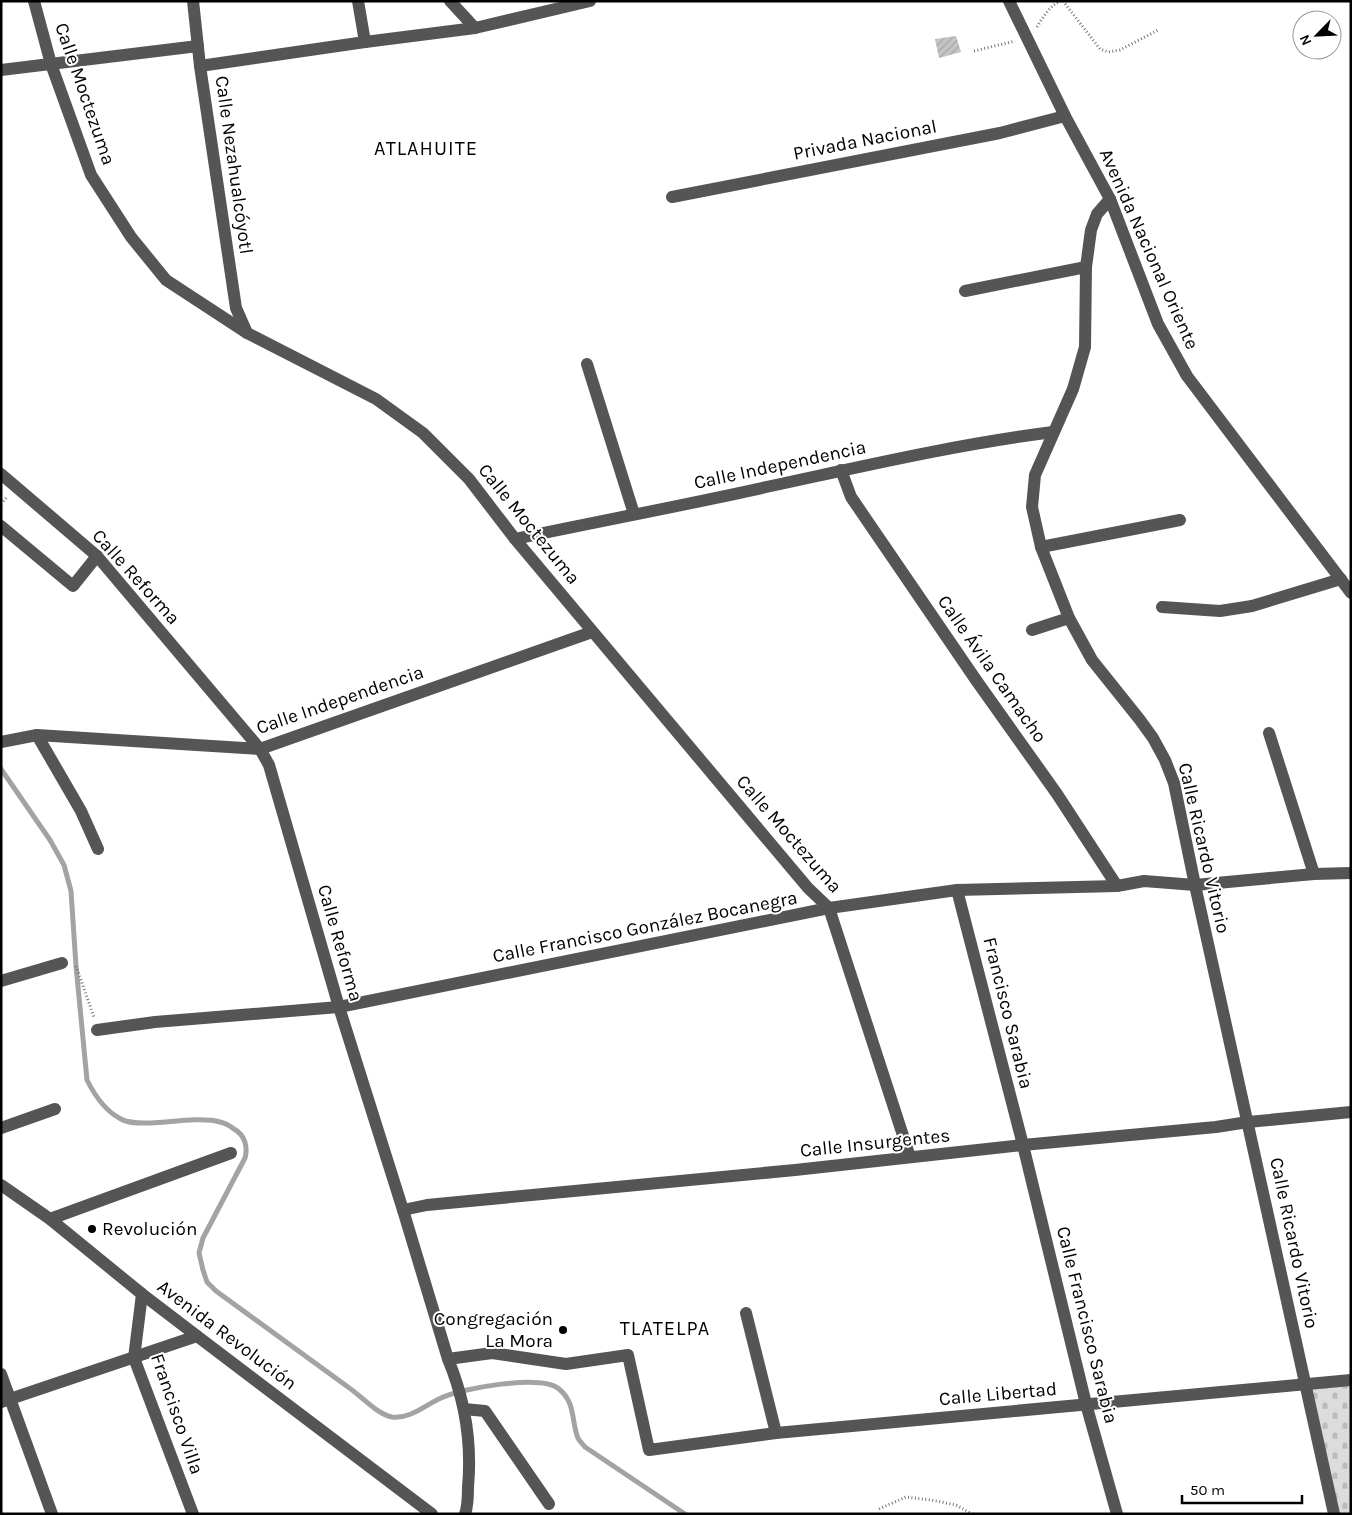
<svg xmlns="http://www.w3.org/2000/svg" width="1352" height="1515" viewBox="0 0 1352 1515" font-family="Karla,sans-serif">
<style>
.cemetery{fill:url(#cemetery-stones)}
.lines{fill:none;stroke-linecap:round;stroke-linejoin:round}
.stream{stroke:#a3a3a3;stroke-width:5}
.building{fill:url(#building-hatch)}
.path{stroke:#777;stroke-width:3;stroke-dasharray:1 2.5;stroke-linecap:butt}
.minor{stroke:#555;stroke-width:12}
.poi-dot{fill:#000;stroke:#fff;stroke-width:2}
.labels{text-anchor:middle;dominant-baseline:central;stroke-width:4;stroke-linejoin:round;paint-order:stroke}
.street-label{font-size:19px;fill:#000;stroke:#fff}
.poi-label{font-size:19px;fill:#000;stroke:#fff;text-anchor:start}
.neighbourhood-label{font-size:20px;letter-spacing:1px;fill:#000;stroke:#fff}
</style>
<defs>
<pattern id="cemetery-stones" width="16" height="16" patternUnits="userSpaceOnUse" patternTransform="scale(1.25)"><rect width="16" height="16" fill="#dcdcdc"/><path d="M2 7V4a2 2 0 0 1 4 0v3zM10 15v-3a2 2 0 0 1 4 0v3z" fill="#bbb"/></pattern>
<pattern id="building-hatch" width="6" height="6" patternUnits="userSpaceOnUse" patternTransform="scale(1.25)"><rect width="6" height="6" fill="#c4c4c4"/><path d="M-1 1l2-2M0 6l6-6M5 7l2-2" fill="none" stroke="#a7a7a7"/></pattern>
</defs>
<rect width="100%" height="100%" fill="#fff"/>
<polygon class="cemetery" points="1351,1382 1351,1514 1334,1514 1304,1386"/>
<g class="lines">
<path class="stream" d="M1 769 50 840 64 865 71 891 76 966 87 1080C95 1096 105 1111 121 1119 130 1124 142 1123 152 1123 171 1122 203 1117 220 1122 225 1123 230 1126 234 1129 245 1135 248 1147 245 1158L203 1238 199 1253 203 1270 207 1282 216 1291C260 1323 304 1355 348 1387 360 1395 378 1415 392 1417 411 1419 425 1405 441 1398 462 1388 541 1374 559 1389 576 1403 571 1421 578 1438 579 1441 583 1444 585 1447L685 1514"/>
</g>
<polygon class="building" points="956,36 961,52 939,58 935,39"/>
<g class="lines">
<g class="path">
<polyline points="1063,1 1100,49 1108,52 1120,50 1158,30"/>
<path d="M1037 27C1043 17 1049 7 1060 1"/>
<polyline points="974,51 1015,41"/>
<polyline points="1,504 7,497"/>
<polyline points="76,966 94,1017"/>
<polyline points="879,1509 906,1497 931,1500 956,1505 972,1514"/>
</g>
<g class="minor">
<polyline points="34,1 51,64 91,175 131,237 166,280 247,333 376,399 423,433 469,479 515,539 808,888 829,908 910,1157"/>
<polyline points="193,1 200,66 236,308 247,333"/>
<polyline points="358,1 365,42"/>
<polyline points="450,1 475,28 590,1"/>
<polyline points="1009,1 1065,116 1110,199 1158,324 1187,376 1351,593"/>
<polyline points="200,66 365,42 475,28"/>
<polyline points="1,70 198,46"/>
<polyline points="672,197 1000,133 1065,116"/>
<polyline points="1110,199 1097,214 1091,230 1086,267 1085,347 1073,389 1035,475 1032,507 1041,547 1069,618 1092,660 1140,720 1153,738 1165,760 1174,783 1195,885 1334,1514"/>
<polyline points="965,291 1086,267"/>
<polyline points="587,364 634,514"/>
<polyline points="841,470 851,497 976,680 1057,794 1117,886"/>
<path d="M1 474 97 556 260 749 269 765 339 1007 403 1210 448 1359C465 1400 472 1443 468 1487 468 1496 468 1506 465 1514"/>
<polyline points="1,526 73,586 97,556"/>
<path d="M515 539C600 521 686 505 771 486 864 466 958 444 1053 432"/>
<polyline points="1041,547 1180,520"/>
<polyline points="1162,607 1220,611 1252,606 1341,579"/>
<polyline points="1032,630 1069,618"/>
<polyline points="1269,733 1314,874"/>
<polyline points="37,735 81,811 98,849"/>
<polyline points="1,742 37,735 260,749 592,632"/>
<polyline points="957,890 1023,1145 1086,1404 1117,1514"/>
<polyline points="1,981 62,963"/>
<polyline points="97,1030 155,1022 339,1007 829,908 957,890 1117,886 1144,881 1195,885 1314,874 1351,873"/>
<polyline points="1,1128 55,1109"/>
<polyline points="1,1185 50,1219 142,1294 197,1336 432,1514"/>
<polyline points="403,1210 427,1205 795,1170 1023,1145 1216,1127 1248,1122 1351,1112"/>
<polyline points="50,1219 231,1153"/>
<polyline points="142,1294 134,1358 193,1514"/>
<polyline points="746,1313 776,1433"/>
<polyline points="448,1359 492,1353 566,1364 628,1355 649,1450 776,1433 1351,1380"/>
<polyline points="1,1374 52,1514"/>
<polyline points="1,1402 197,1336"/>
<polyline points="464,1409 485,1411 549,1504"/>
</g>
</g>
<g class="poi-dot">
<circle cx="92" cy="1229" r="5"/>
<circle cx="563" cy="1330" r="5"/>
</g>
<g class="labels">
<g class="street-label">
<text transform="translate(85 94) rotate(71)">Calle Moctezuma</text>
<text transform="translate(865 140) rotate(-11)">Privada Nacional</text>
<text transform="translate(234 165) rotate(82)">Calle Nezahualcóyotl</text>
<text transform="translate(1149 249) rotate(66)">Avenida Nacional Oriente</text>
<text transform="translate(780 465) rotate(-12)">Calle Independencia</text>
<text transform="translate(529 524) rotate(51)">Calle Moctezuma</text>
<text transform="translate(136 577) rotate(48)">Calle Reforma</text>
<text transform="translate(992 669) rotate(55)">Calle Ávila Camacho</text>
<text transform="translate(340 700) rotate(-19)">Calle Independencia</text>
<text transform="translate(789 834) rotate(49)">Calle Moctezuma</text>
<text transform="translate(1204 848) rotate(77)">Calle Ricardo Vitorio</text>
<text transform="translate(645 927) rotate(-11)">Calle Francisco González Bocanegra</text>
<text transform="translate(340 943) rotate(74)">Calle Reforma</text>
<text transform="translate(1008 1013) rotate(76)">Francisco Sarabia</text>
<text transform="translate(875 1143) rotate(-6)">Calle Insurgentes</text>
<text transform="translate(1294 1243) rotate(78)">Calle Ricardo Vitorio</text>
<text transform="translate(1087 1325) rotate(76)">Calle Francisco Sarabia</text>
<text transform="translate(227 1335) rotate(37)">Avenida Revolución</text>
<text transform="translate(998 1394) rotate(-5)">Calle Libertad</text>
<text transform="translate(177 1414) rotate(71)">Francisco Villa</text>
</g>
<g class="poi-label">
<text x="102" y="1229">Revolución</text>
<text x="553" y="1319" text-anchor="end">Congregación<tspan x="553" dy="22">La Mora</tspan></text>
</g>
<g class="neighbourhood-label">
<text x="426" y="148">ATLAHUITE</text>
<text x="665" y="1328">TLATELPA</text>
</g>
</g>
<rect width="1352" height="1515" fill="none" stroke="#000000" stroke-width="5"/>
<g transform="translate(1317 35) rotate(246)"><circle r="24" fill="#ffffff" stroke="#999999"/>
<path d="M0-4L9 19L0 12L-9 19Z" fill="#000000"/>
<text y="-8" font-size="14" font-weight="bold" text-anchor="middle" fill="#000000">N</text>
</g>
<path d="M1182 1495v8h120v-8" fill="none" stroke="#000000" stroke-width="2.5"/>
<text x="1190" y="1495" font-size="15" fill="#000000" stroke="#ffffff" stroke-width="4" paint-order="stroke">50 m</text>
</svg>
